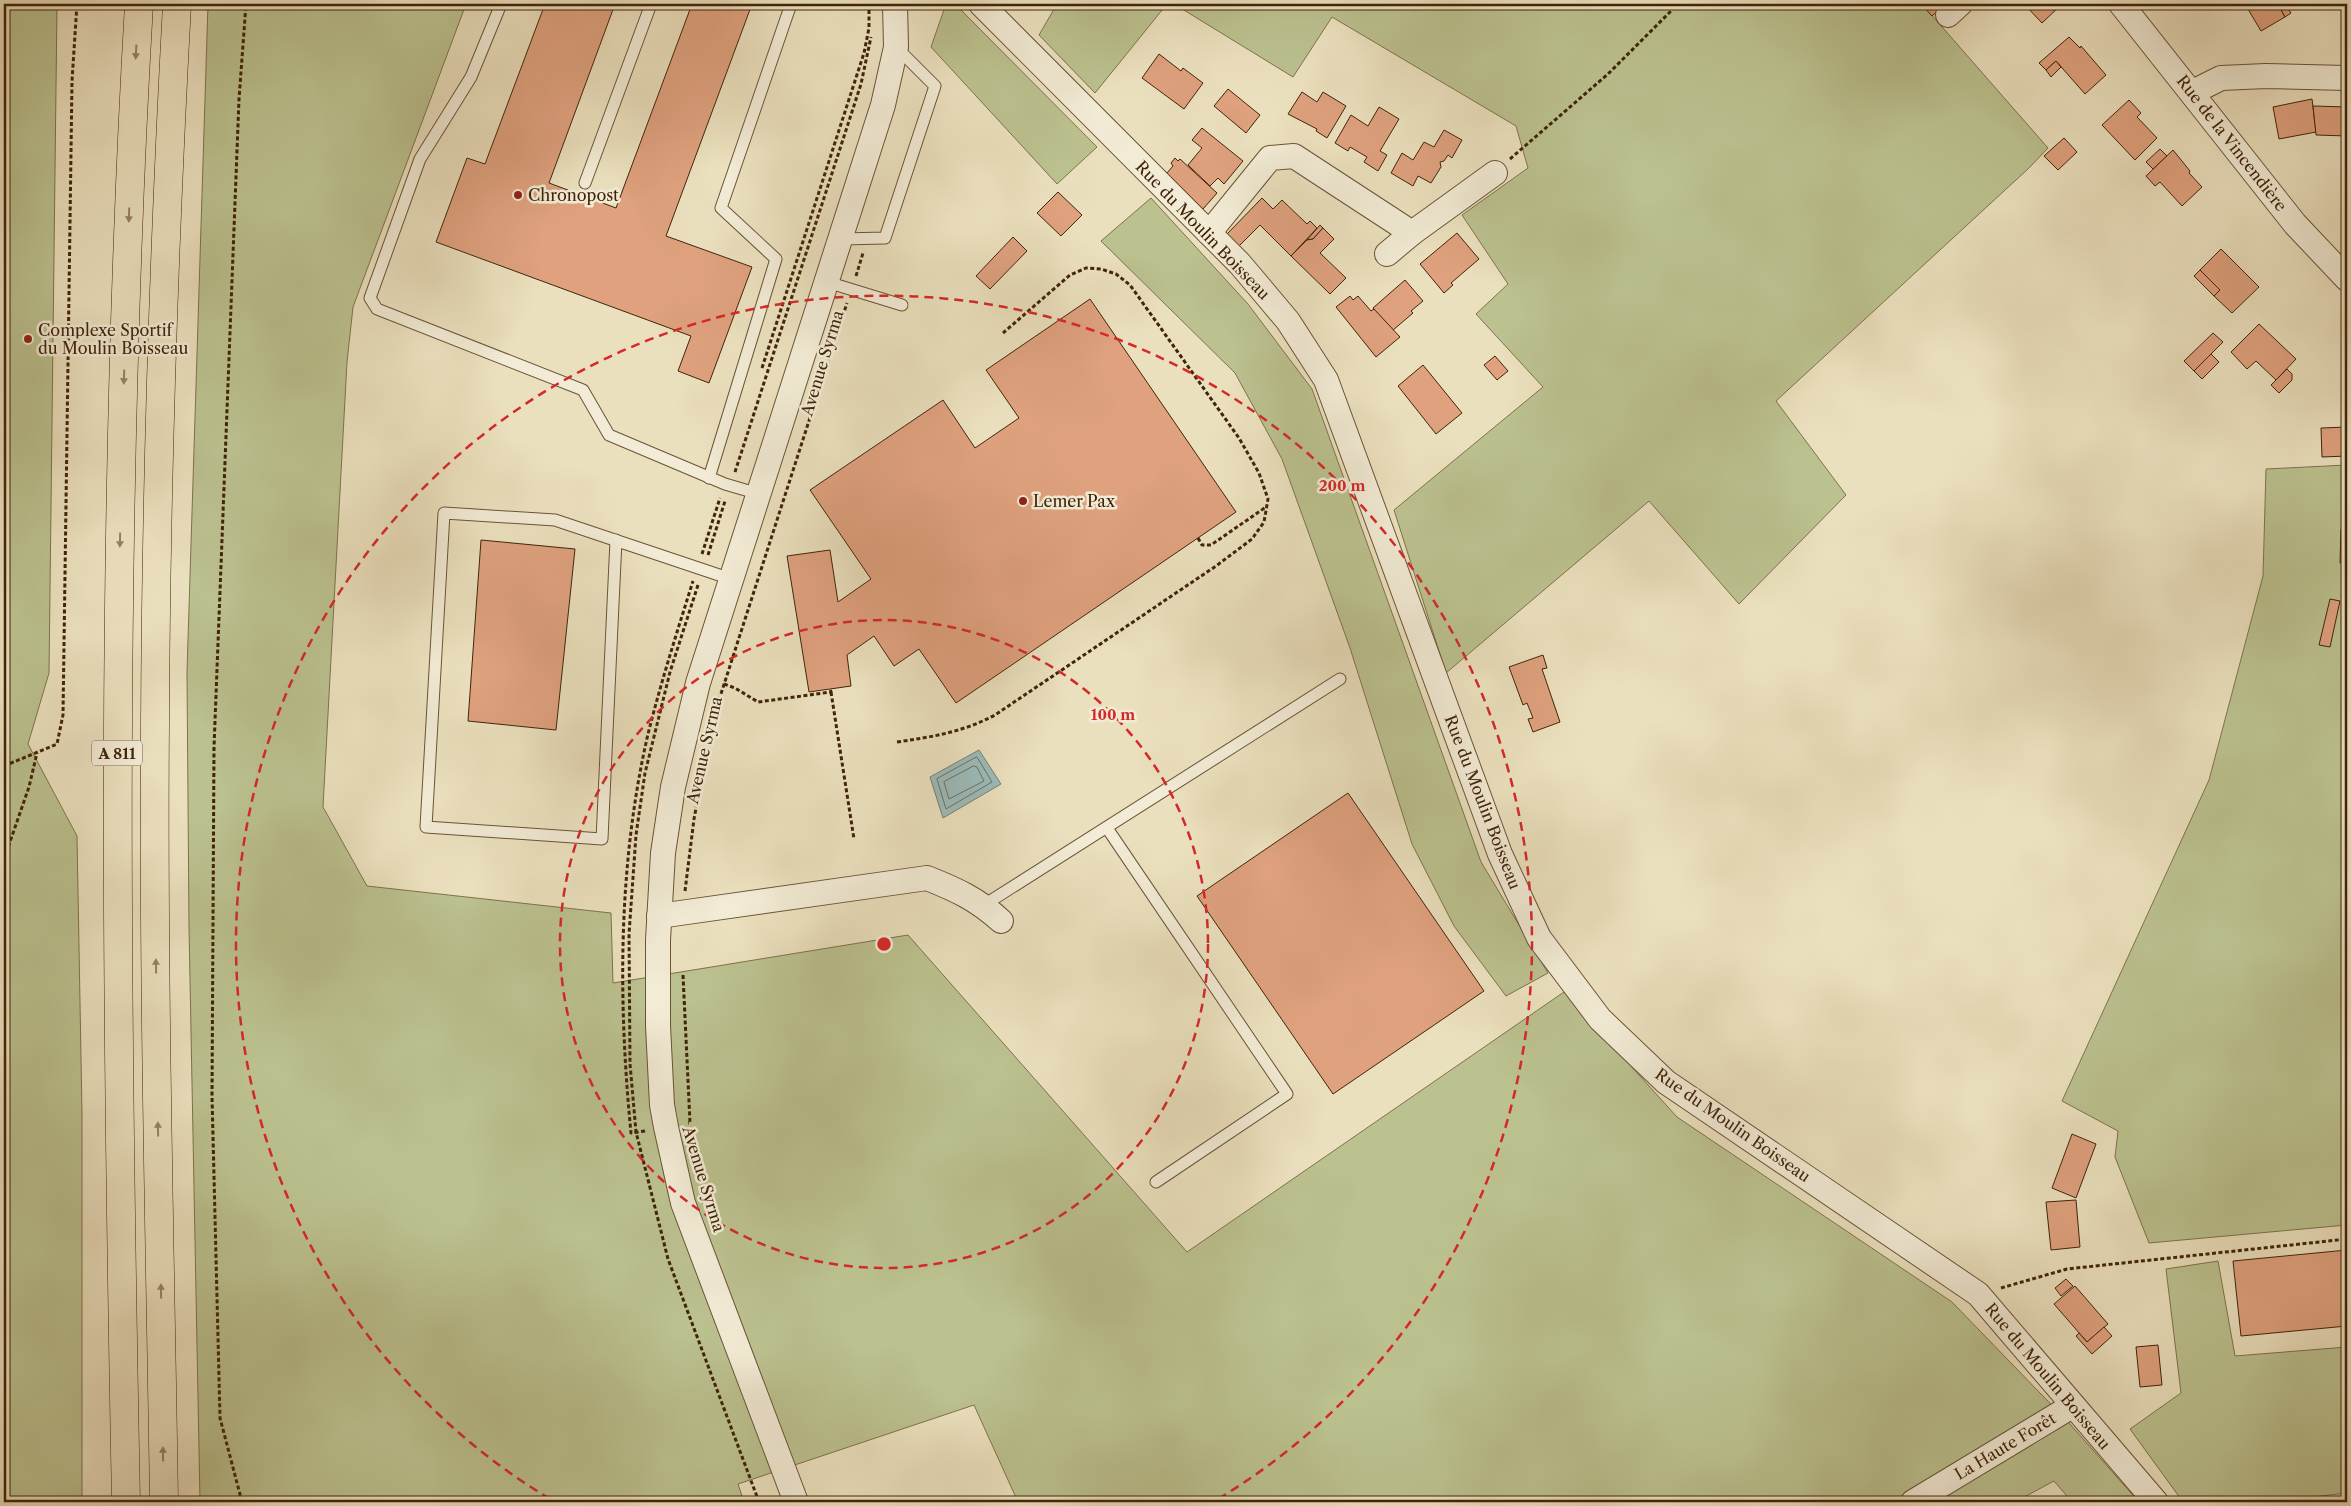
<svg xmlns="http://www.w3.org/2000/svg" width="2351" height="1506" viewBox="0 0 2351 1506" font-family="'Libre Caslon Text',serif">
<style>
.green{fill:#bbc18f;stroke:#7e724c}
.water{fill:#9bbbba;stroke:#777f73}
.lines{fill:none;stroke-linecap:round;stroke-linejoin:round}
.shore{stroke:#6e7062;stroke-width:1}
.building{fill:#dfa17e;stroke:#402409}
.lane-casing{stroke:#6b5336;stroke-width:13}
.street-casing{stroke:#6b5336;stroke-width:26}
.highway-casing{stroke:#402409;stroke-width:29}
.path{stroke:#402409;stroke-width:3;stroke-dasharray:4 2.5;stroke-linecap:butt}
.lane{stroke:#f2ebd5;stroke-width:11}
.street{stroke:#f2ebd5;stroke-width:24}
.highway{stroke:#ebe0be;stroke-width:28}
.oneway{fill:#968264}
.ring{fill:none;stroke:#d62828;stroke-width:2.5;stroke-dasharray:9 6}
.poi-dot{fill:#8f2418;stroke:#f2ebd5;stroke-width:2}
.labels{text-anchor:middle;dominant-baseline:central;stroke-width:5;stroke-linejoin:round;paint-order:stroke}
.shield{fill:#f2ebd5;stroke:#756046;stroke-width:1}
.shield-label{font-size:15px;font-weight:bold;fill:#402409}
.street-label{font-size:16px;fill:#402409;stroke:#f2ebd5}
.poi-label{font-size:16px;fill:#402409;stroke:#f2ebd5;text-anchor:start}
.centre{fill:#d62828;stroke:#f2ebd5;stroke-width:2.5}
.ring-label{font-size:15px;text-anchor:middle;font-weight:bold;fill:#d62828;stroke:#f2ebd5;stroke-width:5;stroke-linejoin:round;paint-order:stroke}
</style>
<rect width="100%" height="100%" fill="#ebe0be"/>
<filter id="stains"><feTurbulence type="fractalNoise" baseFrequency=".004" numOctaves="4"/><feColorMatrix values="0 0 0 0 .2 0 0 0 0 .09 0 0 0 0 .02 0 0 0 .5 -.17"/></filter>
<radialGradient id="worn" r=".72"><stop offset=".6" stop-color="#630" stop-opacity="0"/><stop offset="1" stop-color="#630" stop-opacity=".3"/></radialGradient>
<g class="green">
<polygon points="4,4 57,4 49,673 28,744 77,836 82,1114 82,1502 4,1502"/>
<polygon points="208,4 466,4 353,307 347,362 323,807 367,886 611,913 613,983 908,935 1187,1252 1564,992 1677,1117 1952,1302 2069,1423 2139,1502 2072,1502 2054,1481 2015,1502 1018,1502 974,1405 738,1484 744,1502 200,1502 189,926 187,672"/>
<polygon points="946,4 955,4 1097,147 1057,184 931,47"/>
<polygon points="1057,4 1167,4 1095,93 1039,35"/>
<polygon points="1174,4 1922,4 2048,148 2029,168 1776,401 1846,495 1739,604 1649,501 1446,673 1394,510 1543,387 1476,314 1508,284 1462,215 1528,168 1516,126 1332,17 1293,77"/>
<polygon points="1151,198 1248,304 1312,389 1481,862 1548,973 1506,996 1454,926 1412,844 1350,648 1282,459 1235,373 1101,241"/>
<polygon points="2347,465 2347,1225 2149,1243 2115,1157 2118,1131 2062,1101 2209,780 2263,576 2266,469"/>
<polygon points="2218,1261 2235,1356 2347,1347 2347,1493 2269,1502 2183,1502 2130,1429 2181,1393 2166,1269"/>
</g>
<polygon class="water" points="979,750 1001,784 943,818 930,777"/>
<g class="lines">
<g class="shore">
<polygon points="977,757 992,782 946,809 937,779"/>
<polygon points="974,766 977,767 984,781 949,799 944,782"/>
</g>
</g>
<g class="building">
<polygon points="545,4 615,4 549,183 616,208 692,4 752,4 666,236 752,267 709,383 678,371 691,336 436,242 467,158 485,164"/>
<polygon points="1921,4 1944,4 1945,5 1932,16"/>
<polygon points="2024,4 2062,4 2042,23"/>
<polygon points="2245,4 2278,4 2285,17 2261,31"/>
<polygon points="2278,4 2285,4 2291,13 2285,17"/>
<polygon points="2069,37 2080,48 2081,46 2106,75 2085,94 2056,61 2046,70 2039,63"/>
<polygon points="1159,54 1181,71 1183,68 1203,83 1184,109 1142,78"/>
<polygon points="2056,61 2061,67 2051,77 2046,70"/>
<polygon points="1228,89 1260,115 1246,133 1214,106"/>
<polygon points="1302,92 1317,102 1323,92 1346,106 1327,138 1316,131 1317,129 1288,114"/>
<polygon points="2312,99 2316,132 2279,139 2273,107"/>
<polygon points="2129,100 2141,113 2137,117 2157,138 2135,160 2102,125"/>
<polygon points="2313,106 2347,107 2347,136 2316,135"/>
<polygon points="1379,107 1399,119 1380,151 1387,155 1378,171 1364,162 1367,157 1350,147 1348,151 1335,143 1351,115 1368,126"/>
<polygon points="1202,128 1243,161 1224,184 1218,178 1210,186 1188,165 1202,148 1192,140"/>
<polygon points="1444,130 1462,140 1452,158 1448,155 1444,161 1440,162 1441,167 1431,183 1418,176 1413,186 1391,173 1402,153 1413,160 1424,142 1434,147"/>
<polygon points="2064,138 2077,152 2058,170 2044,156"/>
<polygon points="2160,149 2167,156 2153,169 2146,162"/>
<polygon points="2173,150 2190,171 2189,173 2202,187 2182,206 2160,182 2155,186 2146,176"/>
<polygon points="1175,158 1178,161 1180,159 1217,193 1203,209 1167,173 1173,166 1171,163"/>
<rect x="2342" y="185" width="5" height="24"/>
<polygon points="1058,192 1082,215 1061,236 1037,213"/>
<polygon points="1262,198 1273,209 1282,200 1307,224 1310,221 1317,228 1291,256 1260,225 1239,246 1227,234"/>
<polygon points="1320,225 1323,228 1313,239 1307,240"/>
<polygon points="1323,228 1334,239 1320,253 1346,278 1330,294 1291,256 1307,240 1313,239"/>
<polygon points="1457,233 1479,259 1451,283 1453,285 1444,293 1420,264"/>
<polygon points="1013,237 1027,251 990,289 976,276"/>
<polygon points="2221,249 2259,287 2232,313 2214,296 2220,290 2200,270"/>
<polygon points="2200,270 2220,290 2214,296 2194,276"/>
<polygon points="1405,280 1423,301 1411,311 1413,313 1392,331 1373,308"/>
<polygon points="1350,296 1353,300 1358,296 1371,311 1374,309 1400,337 1376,357 1336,307"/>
<polygon points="1090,299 1236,512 956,703 919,649 894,666 874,636 847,655 851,686 809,692 787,556 830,550 838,602 871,579 810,490 943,400 975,448 1019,418 986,370"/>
<polygon points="2259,324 2296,359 2276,380 2256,361 2247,369 2231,352"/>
<polygon points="2213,333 2223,342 2194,371 2184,361"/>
<polygon points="2211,354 2219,362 2202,379 2194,371"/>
<polygon points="1495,356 1508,371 1497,380 1484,365"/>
<polygon points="1423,365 1462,413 1436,434 1398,386"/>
<polygon points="2287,369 2292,374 2292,380 2279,393 2271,385"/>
<polygon points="2347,427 2347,456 2322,457 2321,428"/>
<polygon points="2341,529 2347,529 2347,564 2340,563"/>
<polygon points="481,540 575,549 556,730 468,721"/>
<polygon points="2330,599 2340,601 2330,647 2319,645"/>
<polygon points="1543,655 1547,668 1542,669 1560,722 1533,732 1528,719 1533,718 1527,703 1523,705 1509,667"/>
<polygon points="1348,793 1484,991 1333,1094 1197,896"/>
<polygon points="2072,1134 2096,1144 2076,1198 2052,1188"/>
<polygon points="2076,1200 2080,1247 2051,1250 2046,1202"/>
<polygon points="2347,1250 2347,1326 2241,1336 2233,1261"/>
<polygon points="2066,1279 2073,1286 2061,1296 2055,1288"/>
<polygon points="2075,1286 2108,1324 2087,1342 2054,1304"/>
<polygon points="2104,1327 2112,1336 2092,1354 2076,1336 2079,1333 2087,1342"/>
<polygon points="2158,1345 2162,1385 2140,1387 2136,1347"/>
</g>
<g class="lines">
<g class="lane-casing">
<g id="lane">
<polyline points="501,4 471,77 420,159 370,298 377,309 583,390 609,435 725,484 759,494"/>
<polyline points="585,183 651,4"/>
<polyline points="841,239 885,238 935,86 896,47"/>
<polyline points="827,282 902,305"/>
<polyline points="709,478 776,259 721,208 791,4"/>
<polyline points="616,540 602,839 426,827 444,513 555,520 731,579"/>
<polyline points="1107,828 1287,1094 1156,1182"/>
<polyline points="984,905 1340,679"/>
</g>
</g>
<g class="street-casing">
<g id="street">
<polyline points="981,4 1240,264 1288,321 1326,380 1500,854 1539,938 1600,1019 1666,1082 1978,1294 2156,1502"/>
<polyline points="2121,4 2295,224 2347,279"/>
<polyline points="1948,15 1960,4"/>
<polyline points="2193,92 2221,78 2266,76 2347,78"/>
<polyline points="1209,233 1270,158 1294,156 1412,233 1495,173"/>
<polyline points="1387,254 1412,233"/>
<path d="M659 916 927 878C957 890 977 899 1001 921"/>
<polyline points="796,1502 683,1203 666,1127 662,1105 658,1026 658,940 663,853 673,787 698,683 883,105 896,47 895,4"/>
<polyline points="1913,1502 2072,1406"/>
</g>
</g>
<g class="highway-casing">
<g id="highway">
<path d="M126 1502C116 1003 110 503 139 4"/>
<path d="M164 1502C160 1244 153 985 155 726 156 486 164 244 177 4"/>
</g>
</g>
<g class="path">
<polyline points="1510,159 1608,74 1678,4"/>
<polyline points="856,276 863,253"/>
<polyline points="762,368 864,53 869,28 869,4"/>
<polyline points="735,472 861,84 871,37"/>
<polyline points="1198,538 1202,545 1211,545 1266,507"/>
<polyline points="702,554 720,498"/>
<polyline points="708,555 725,501"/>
<polyline points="698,585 670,672 645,773 636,835 629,934 630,1064 636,1132 668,1259 759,1502"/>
<polyline points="724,684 735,688 758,702 831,692 830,689"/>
<polyline points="831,692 854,839"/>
<polyline points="719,700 847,303"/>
<path d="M897 742C932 737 963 732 995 715L1216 566 1252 539 1264 522 1268 499 1259 473 1239 438 1130 285 1116 274 1101 269 1086 268 1070 275 1003 333"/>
<polyline points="4,766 57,744 63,715 72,81 77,4"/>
<polyline points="4,859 29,787 37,753"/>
<polyline points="685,891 694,819 706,754"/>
<polyline points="683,975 690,1123 688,1123"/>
<path d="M645 1131 631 1133C618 1000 618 864 648 734 661 682 677 632 693 581"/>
<polyline points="2001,1288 2067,1269 2347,1239"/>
<polyline points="242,1502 220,1418 212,1096 214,747 239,99 246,4"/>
</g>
<use href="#lane" class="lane"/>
<use href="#street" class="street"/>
<use href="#highway" class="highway"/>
</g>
<defs><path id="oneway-solid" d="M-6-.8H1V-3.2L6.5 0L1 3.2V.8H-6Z" transform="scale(1.25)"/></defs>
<g class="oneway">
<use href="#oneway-solid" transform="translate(136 52) rotate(93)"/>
<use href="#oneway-solid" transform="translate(129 215) rotate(92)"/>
<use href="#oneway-solid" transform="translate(124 377) rotate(92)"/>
<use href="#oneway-solid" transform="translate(120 540) rotate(91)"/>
<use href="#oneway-solid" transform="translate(156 966) rotate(-91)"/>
<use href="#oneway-solid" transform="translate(158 1129) rotate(-91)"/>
<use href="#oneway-solid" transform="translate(161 1291) rotate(-91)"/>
<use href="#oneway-solid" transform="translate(163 1454) rotate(-91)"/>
</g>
<g class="ring">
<circle cx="884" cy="944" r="324"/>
<path d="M550 1499A648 648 0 1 1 1218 1499"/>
</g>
<g class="poi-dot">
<circle cx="518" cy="195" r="5"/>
<circle cx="28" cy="339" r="5"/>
<circle cx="1023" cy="501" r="5"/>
</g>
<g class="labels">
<rect class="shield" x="92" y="740.5" width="50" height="25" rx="4"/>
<g class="shield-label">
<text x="117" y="753">A 811</text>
</g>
<g class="street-label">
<text transform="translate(2232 143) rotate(52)">Rue de la Vincendière</text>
<text transform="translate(1203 230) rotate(46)">Rue du Moulin Boisseau</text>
<text transform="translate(822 363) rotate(-73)">Avenue Syrma</text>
<text transform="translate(704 750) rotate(-77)">Avenue Syrma</text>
<text transform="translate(1483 802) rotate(69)">Rue du Moulin Boisseau</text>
<text transform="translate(1733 1125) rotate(35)">Rue du Moulin Boisseau</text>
<text transform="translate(704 1179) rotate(73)">Avenue Syrma</text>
<text transform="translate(2048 1376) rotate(50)">Rue du Moulin Boisseau</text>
<text transform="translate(2005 1446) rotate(-31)">La Haute Forêt</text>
</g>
<g class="poi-label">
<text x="528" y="195">Chronopost</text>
<text x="38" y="330">Complexe Sportif<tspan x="38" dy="18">du Moulin Boisseau</tspan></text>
<text x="1033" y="501">Lemer Pax</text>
</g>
</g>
<circle cx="884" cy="944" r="8" class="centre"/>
<g class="ring-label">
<text x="1342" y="491">200 m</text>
<text x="1113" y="720">100 m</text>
</g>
<rect width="2351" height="1506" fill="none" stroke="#ebe0be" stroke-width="20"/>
<rect x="5" y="5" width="2341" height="1496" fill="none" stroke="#402409" stroke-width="2.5"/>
<rect x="10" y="10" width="2331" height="1486" fill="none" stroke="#402409"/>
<rect width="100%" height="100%" filter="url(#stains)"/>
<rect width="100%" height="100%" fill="url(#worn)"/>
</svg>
